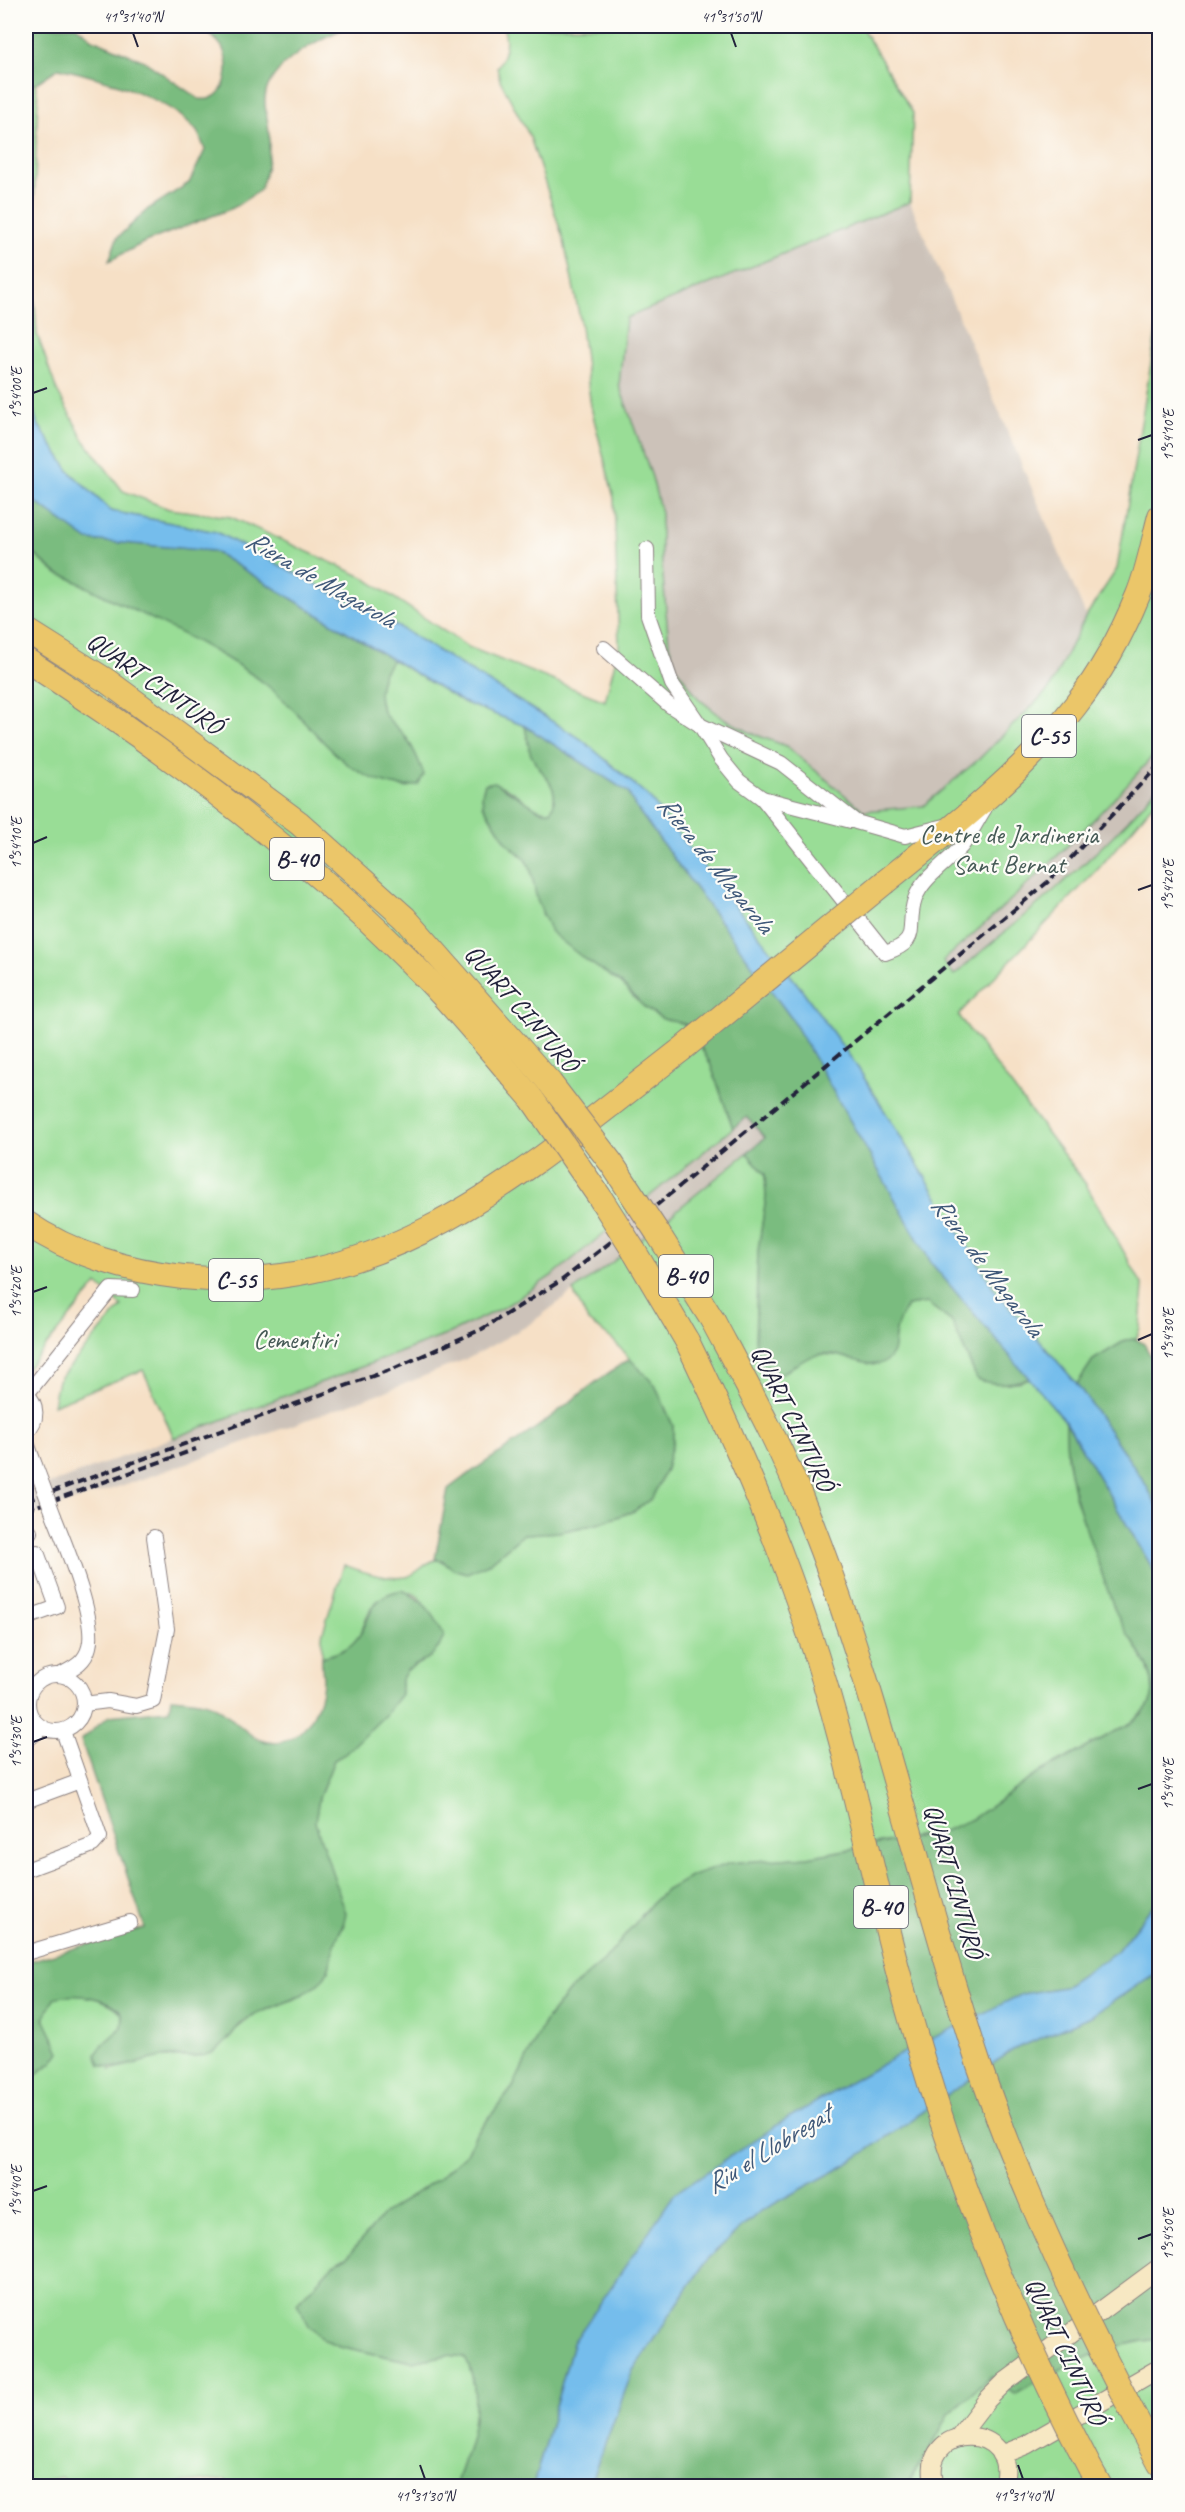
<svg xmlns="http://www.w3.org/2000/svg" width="1185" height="2512" viewBox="0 0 1185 2512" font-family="Caveat,sans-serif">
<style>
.industrial{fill:#ccc2b9}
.green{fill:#99dd96;stroke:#5e8068;stroke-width:1.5}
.forest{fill:#7abc7f;stroke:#4e6f5d;stroke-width:1.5}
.water{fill:#74bdec;stroke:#4b7094;stroke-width:1.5}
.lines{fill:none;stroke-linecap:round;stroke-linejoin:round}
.street-casing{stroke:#8c8180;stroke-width:16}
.secondary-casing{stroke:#8c8180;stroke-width:20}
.highway-casing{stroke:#8c8180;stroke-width:26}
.street{stroke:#fff;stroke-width:14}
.secondary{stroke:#f7e8c3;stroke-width:18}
.highway{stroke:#ebc669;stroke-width:24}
.rail{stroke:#22223b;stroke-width:4;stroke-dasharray:9 4.5;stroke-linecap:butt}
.street-bridge-casing{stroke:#8c8180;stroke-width:16;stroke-linecap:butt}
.highway-bridge-casing{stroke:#8c8180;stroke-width:26;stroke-linecap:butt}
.street-bridge{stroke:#fff;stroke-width:14}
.highway-bridge{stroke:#ebc669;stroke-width:24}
.ticks{fill:none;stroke:#22223b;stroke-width:2}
.labels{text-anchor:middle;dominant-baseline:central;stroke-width:4.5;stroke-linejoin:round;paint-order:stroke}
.shield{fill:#fdfcf7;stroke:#646373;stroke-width:1.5}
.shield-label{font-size:24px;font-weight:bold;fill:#22223b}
.street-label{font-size:26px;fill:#22223b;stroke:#fdfcf7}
.park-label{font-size:26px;fill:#465a56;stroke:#fdfcf7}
.water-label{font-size:27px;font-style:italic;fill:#3f5879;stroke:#fdfcf7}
.neatline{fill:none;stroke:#22223b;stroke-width:2}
.ticks-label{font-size:15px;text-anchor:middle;fill:#22223b}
</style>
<rect width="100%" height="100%" fill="#fdfcf7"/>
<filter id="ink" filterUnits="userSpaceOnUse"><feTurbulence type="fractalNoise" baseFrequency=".0167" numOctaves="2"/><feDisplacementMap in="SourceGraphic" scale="12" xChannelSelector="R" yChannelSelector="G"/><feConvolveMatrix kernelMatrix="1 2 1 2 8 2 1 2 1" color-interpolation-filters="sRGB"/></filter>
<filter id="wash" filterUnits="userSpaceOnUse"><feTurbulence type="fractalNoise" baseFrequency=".008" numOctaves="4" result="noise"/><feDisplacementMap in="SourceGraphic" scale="24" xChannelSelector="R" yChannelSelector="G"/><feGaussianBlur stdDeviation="1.35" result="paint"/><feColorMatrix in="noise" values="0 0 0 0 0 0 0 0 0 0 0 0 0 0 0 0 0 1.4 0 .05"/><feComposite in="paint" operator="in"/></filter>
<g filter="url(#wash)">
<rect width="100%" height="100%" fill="#f6e0c6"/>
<g class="industrial">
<polygon points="910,202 1086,616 1049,689 979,759 923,806 864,811 786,746 751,733 723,718 699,699 681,676 669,645 661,553 661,513 619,385 626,318"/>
<polygon points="1159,749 1159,785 1147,801 1091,856 954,975 942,961 1021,892 1119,795"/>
<polygon points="747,1116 765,1138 614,1261 527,1326 469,1358 392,1389 154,1475 26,1517 26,1493 446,1335 506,1306 553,1275"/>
</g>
<g class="green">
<path d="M503 26H861L913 113 910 202 626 318 619 385 652 477 661 513V553L669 645 677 669 699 699 723 718 751 733 786 746 864 811 923 806 979 759 1049 689 1086 616 1117 569 1159 314V749C1093 825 1019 894 943 961L954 975C1023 915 1102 856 1159 785V797L1099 868 958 1015 1085 1183 1143 1286 1140 1328 1136 1339 1126 1340 1093 1360 1077 1384 995 1290 858 1068 803 991 648 796 581 739 404 630 216 532 111 511 70 472 37 423 26 385V83L35 84 38 96 34 208V294L37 334 57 391 84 440 123 491 169 509 231 517 363 577 468 647 605 701 619 646 614 498 591 407 580 319 564 241 530 137 500 80 497 67C506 54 508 40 503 26Z"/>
<path d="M26 547 57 574 68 577C135 614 213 639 272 689 299 712 320 740 347 763 365 776 386 784 408 788L419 763C415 754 412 745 406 737 400 730 392 724 386 716 374 699 379 674 393 660L463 702 525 726C527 735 528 747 532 755 541 775 563 787 551 811 530 811 522 795 504 787 499 785 491 785 485 784L482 794 483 805 507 843 524 858 530 867 543 916 583 958 621 983 636 1000 663 1019 680 1022 692 1032 710 1063 733 1128 553 1275 506 1306 446 1335 174 1438 143 1370 53 1405 58 1380 122 1306 97 1284 26 1370Z"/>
<path d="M747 1153 765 1174 766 1198 758 1251 755 1340 787 1371C816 1343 840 1357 874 1365L894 1344 897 1325 907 1306 927 1303 952 1322 977 1379 1019 1382 1029 1378 1066 1422 1067 1458 1075 1496 1119 1619 1146 1663 1152 1680 1153 1697 1150 1705 1131 1723 1039 1773 972 1819 947 1830 808 1857 730 1863 665 1891 652 1903 604 1961 569 1991 544 2023 513 2087 475 2136 467 2153 439 2178 384 2214 346 2258 333 2265 297 2303 323 2339 339 2346 411 2362 448 2355 465 2357C486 2401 470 2443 455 2486H228L226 2479 184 2483 176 2486H70L61 2477 26 2486V2081L53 2062 55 2040C48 2031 42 2023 46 2011 48 2007 50 2001 53 1998 66 1988 116 2000 122 2015 126 2025 113 2058 110 2070L159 2057H198L229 2040 235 2030 254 2015 299 1997 321 1981 328 1971 337 1937 344 1925 314 1822 319 1798 334 1760 365 1734 401 1694V1680L407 1670 430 1657 439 1647C435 1634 432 1620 426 1607 414 1583 386 1589 372 1607 365 1617 363 1631 356 1641 348 1651 334 1654 322 1657V1635L344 1565C364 1572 384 1580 406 1577 421 1574 432 1550 447 1565L488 1564 524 1534 559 1532 597 1524 634 1511 652 1498 666 1469 673 1440V1426L658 1391 613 1340 588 1321 573 1291 614 1261Z"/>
<path d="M1159 2339V2486H904L923 2462 949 2414 991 2376 1014 2394C1063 2367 1102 2344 1159 2339Z"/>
</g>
<g class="forest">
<path d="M26 26H76L93 39 144 61 199 99C226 103 233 68 222 47 217 38 205 31 197 26H208L224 32 252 26H351C323 36 268 64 265 98 264 110 269 122 269 135 270 154 267 172 260 190L233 208 145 242 109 261 117 238 148 209 189 183 205 150C202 143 200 134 195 129 168 97 99 77 59 68L35 84 26 83Z"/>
<path d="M26 495 88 540 213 551 393 660C379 673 374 699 386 716 393 725 402 731 408 741 415 751 420 763 424 775L418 785C395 791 364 777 346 763 316 739 295 706 264 683 204 639 134 613 68 577L58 574 26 547Z"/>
<path d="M525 726 628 792 635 806 792 1019 932 1264 1029 1378C1012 1384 994 1386 977 1379L952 1322 927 1303 907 1306C901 1316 896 1325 895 1336 894 1342 895 1349 892 1354 881 1376 849 1356 832 1354 810 1351 796 1367 778 1375L759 1365 755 1355 758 1251 766 1198 765 1174 747 1153 765 1138 747 1117 733 1128 710 1063 692 1032 685 1024 663 1019 644 1007 621 983 583 958 551 932 537 900 530 867 524 858 507 843 483 805 482 794 485 784 494 782 541 811H551C563 787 541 775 531 755 528 747 527 735 525 726Z"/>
<polygon points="1136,1339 1144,1344 1159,1371 1159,1509 1143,1480 1077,1384 1093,1360 1126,1340"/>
<path d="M630 1359 655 1385 673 1426V1440L666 1469 652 1498 634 1511 597 1524 559 1532 524 1534 488 1564 467 1573 453 1569 442 1560 435 1559 448 1489C476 1467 507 1449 536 1428 568 1405 596 1379 630 1359Z"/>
<path d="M1066 1422 1159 1579V1898L1117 1951 1064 1987 1022 1994 573 2343 533 2486H455C470 2443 486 2401 465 2357L448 2355 412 2362 339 2346 323 2339 310 2327 297 2303 333 2265 346 2258 384 2214 439 2178 467 2153 475 2136 513 2087 544 2023 569 1991 604 1961 652 1903 665 1891 690 1877 730 1863 808 1857 939 1833 972 1819 1039 1773 1131 1723C1144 1714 1154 1703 1153 1686 1151 1661 1128 1639 1118 1617 1110 1599 1104 1579 1097 1560 1081 1516 1064 1471 1066 1422Z"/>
<path d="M402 1590C423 1599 436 1615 444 1636L439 1647 430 1657 407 1670 401 1680V1694L385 1715 345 1754 334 1760 319 1798 315 1822 346 1913C345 1923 341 1929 337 1938 330 1953 333 1968 321 1981 299 2003 268 2004 244 2021 231 2031 227 2046 212 2053 198 2059 186 2056 171 2056 149 2057 118 2073 100 2065L96 2054 103 2044 122 2027C122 2024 123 2020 123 2017 119 1997 69 1992 54 1998L44 2019 60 2052 53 2062 26 2081V1962L145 1928 81 1740 109 1716 169 1710 171 1698C183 1699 196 1700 207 1703 227 1709 241 1732 260 1740 297 1754 322 1711 323 1680 323 1672 321 1665 322 1657 333 1654 344 1652 353 1643 374 1623 363 1597 402 1590Z"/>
<path d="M1159 1971V2339C1103 2344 1062 2368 1014 2394L991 2376 949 2414 923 2462 903 2486H589L633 2370 708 2258 759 2212 844 2166 1013 2050 1091 2016Z"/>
</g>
<g class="water">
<polygon points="26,385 37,423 70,472 111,511 216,532 404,630 581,739 648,796 803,991 858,1068 995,1290 1077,1384 1143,1480 1159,1509 1159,1579 1066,1422 932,1264 792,1019 635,806 628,792 525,726 463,702 213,551 88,540 26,495"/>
<polygon points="1159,1898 1159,1971 1091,2016 1013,2050 844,2166 759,2212 708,2258 633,2370 589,2486 533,2486 573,2343 675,2193 788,2118 893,2058 1022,1994 1064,1987 1117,1951"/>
</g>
</g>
<g filter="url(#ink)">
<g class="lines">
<g class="street-casing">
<g id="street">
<polyline points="647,549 648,615 672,684 700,725 781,763 856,822 905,836 945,826"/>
<path d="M604 648 669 705 700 725 721 759 739 781 762 798 885 953C923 941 905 928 915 899 922 878 947 863 961 847 970 836 977 820 985 808"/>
<polyline points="762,798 851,821"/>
<path d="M26 1393C38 1404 39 1421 26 1432"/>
<polyline points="27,1394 111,1289 133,1290"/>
<polyline points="26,1440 35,1465"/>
<path d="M54 1516C65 1544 97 1620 89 1647 85 1663 73 1668 60 1675"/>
<polyline points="26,1534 30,1532"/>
<polyline points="26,1556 37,1552 57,1607 26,1618"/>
<circle cx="56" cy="1703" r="28"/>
<polyline points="84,1704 108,1701 136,1706 153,1701 167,1629 154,1537"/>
<polyline points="26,1741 42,1728"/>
<polyline points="26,1801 80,1781"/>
<polyline points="26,1870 93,1845 100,1837 63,1731"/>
<polyline points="26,1953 130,1922"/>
</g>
</g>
<g class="secondary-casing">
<g id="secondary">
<polyline points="958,2438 987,2400 1005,2382 1160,2267"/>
<polyline points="1001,2455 1026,2445 1160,2368"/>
<path d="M935 2486C916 2420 1022 2421 1003 2486"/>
</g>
</g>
<g class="highway-casing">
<g id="highway">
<polyline points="26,630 107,681 299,823 405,918 550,1083"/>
<path d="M26 660C169 752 308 856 427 979 464 1017 497 1059 532 1099"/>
<path d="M885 882C951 829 1022 774 1075 706 1101 673 1122 634 1138 595 1148 571 1153 542 1160 516"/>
<path d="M26 1223C71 1254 128 1271 183 1277 390 1299 529 1167 681 1050"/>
<polyline points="657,1232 713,1321"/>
<polyline points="634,1251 687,1341"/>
<polyline points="1143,2432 1160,2464"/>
<polyline points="1090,2468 1100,2486"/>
</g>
</g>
<use href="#street" class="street"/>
<use href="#secondary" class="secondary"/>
<use href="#highway" class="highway"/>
<g class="rail">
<polyline points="26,1501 395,1368 482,1329 562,1280 635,1223 1049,881 1160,764"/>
<polyline points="26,1510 196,1449"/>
</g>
<g class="street-bridge-casing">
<polyline id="street-bridge" points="35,1465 54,1516"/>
</g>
<g class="highway-bridge-casing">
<g id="highway-bridge">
<polyline points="681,1050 885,882"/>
<polyline points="550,1083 612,1164 657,1232"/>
<polyline points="532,1099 599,1196 634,1251"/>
<path d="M713 1321C747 1385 782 1448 808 1515 880 1694 918 1883 979 2065 1023 2193 1080 2314 1143 2432"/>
<path d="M687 1341C733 1436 775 1530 808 1630 850 1754 873 1884 908 2009 952 2169 1013 2322 1090 2468"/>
</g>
</g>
<use href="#street-bridge" class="street-bridge"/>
<use href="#highway-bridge" class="highway-bridge"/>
</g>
</g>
<path class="ticks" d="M133 33 138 47M731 33 736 47M33 393 47 388M1138 440 1152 435M33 843 47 837M1138 890 1152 885M33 1292 47 1287M1138 1340 1152 1334M33 1742 47 1737M1138 1789 1152 1784M33 2191 47 2186M1138 2239 1152 2234M420 2465 425 2479M1018 2465 1023 2479"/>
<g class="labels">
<g class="shield">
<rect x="1022" y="715" width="54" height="42" rx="4.5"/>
<rect x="270" y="838" width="54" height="42" rx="4.5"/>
<rect x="659" y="1255" width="54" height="42" rx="4.5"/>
<rect x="209" y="1259" width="54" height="42" rx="4.5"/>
<rect x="854" y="1886" width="54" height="42" rx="4.5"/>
</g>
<g class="shield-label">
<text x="1049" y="736">C-55</text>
<text x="297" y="859">B-40</text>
<text x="686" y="1276">B-40</text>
<text x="236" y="1280">C-55</text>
<text x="881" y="1907">B-40</text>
</g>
<g class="street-label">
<text transform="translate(155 683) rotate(35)">QUART CINTURÓ</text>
<text transform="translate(522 1008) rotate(49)">QUART CINTURÓ</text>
<text transform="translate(793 1418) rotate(64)">QUART CINTURÓ</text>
<text transform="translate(954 1881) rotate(74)">QUART CINTURÓ</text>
<text transform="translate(1066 2351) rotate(65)">QUART CINTURÓ</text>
</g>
<g class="park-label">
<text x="1009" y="834">Centre de Jardineria<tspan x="1009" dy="30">Sant Bernat</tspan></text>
<text x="295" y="1339">Cementiri</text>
</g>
<g class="water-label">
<text transform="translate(321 579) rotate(30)">Riera de Magarola</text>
<text transform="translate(716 864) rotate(51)">Riera de Magarola</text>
<text transform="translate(988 1266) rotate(53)">Riera de Magarola</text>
<text transform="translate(768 2149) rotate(-32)">Riu el Llobregat</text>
</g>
</g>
<rect width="1185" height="2512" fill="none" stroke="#fdfcf7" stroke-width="66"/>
<rect x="33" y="33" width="1119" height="2446" class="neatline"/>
<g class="ticks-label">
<text x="133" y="22">41°31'40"N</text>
<text x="731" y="22">41°31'50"N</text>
<text transform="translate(16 393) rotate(-90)" y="5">1°54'00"E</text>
<text transform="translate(1168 435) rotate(-90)" y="5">1°54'10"E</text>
<text transform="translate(16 843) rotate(-90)" y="5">1°54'10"E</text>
<text transform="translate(1168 885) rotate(-90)" y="5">1°54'20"E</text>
<text transform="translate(16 1292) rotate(-90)" y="5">1°54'20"E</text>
<text transform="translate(1168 1334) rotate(-90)" y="5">1°54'30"E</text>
<text transform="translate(16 1742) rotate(-90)" y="5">1°54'30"E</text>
<text transform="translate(1168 1784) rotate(-90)" y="5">1°54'40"E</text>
<text transform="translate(16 2191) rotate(-90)" y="5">1°54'40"E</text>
<text transform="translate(1168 2234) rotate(-90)" y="5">1°54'50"E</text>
<text x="425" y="2501">41°31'30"N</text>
<text x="1023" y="2501">41°31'40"N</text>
</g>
</svg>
